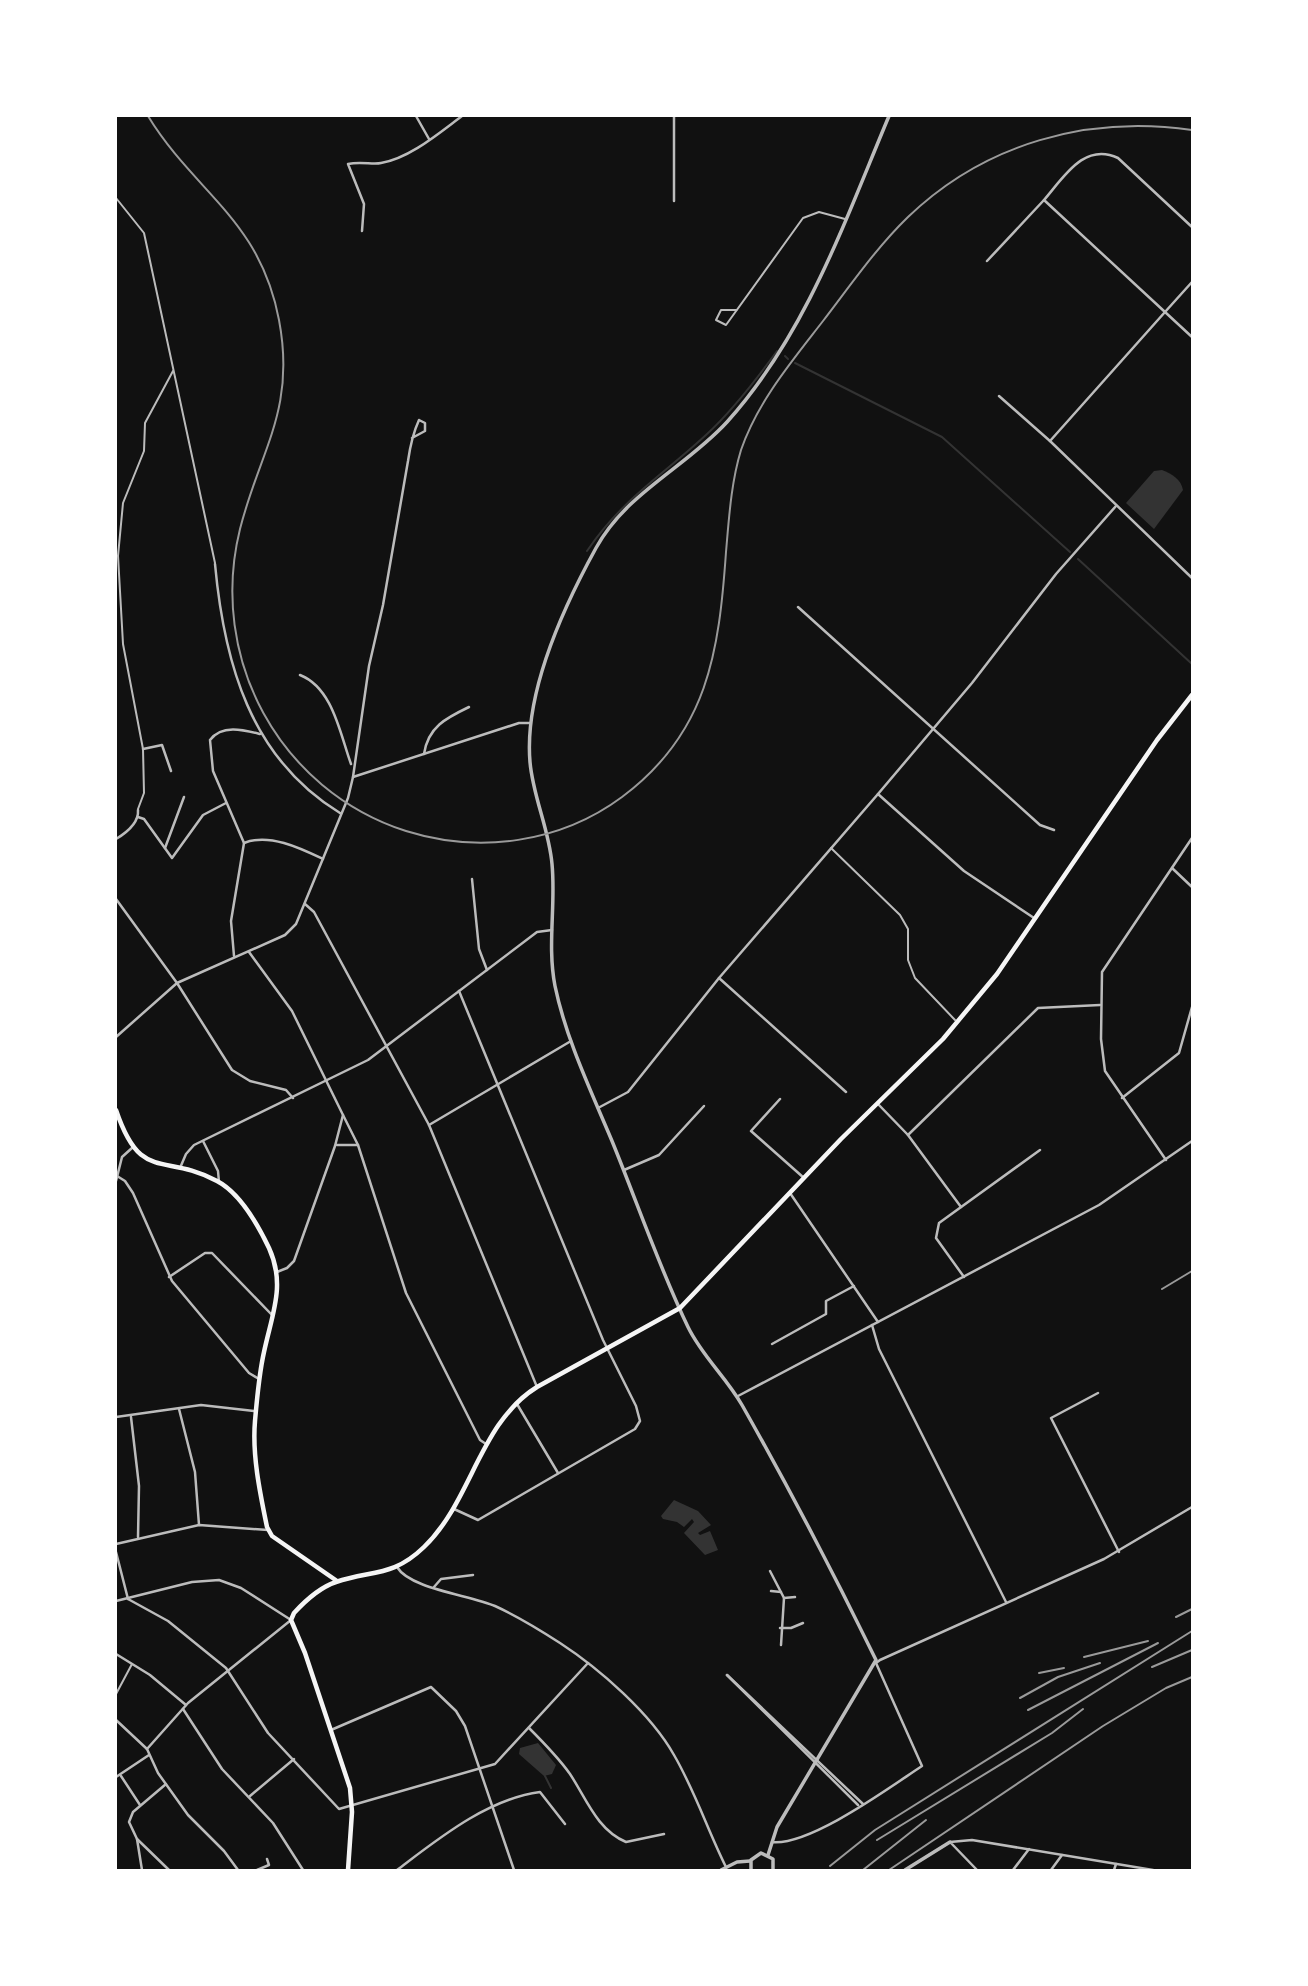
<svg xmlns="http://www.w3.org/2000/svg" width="1308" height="1986" viewBox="0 0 1308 1986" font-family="'Asap Condensed',sans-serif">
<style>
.water{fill:#333}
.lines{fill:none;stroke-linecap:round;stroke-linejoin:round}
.stream{stroke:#333;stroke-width:2}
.service{stroke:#bcbcbc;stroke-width:2}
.pedestrian{stroke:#bcbcbc;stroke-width:2.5}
.minor{stroke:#bcbcbc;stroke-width:2.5}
.tertiary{stroke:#bcbcbc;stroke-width:3.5}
.primary{stroke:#f5f5f5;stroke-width:4.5}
.rail{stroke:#9a9a9a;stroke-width:2}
</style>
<rect width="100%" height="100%" fill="#111"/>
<g class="water">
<path d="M1162 470C1172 474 1181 479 1183 490L1154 529 1126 503 1154 471Z"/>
<polygon points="674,1500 698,1511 711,1525 698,1533 700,1535 710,1531 718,1550 705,1555 684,1533 694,1522 692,1519 684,1527 677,1522 663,1519 661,1516"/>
<polygon points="538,1743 556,1765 552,1774 544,1776 519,1754 520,1748"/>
</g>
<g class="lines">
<g class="stream">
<polyline points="785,356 788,359"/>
<polyline points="795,363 942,437 1070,552"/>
<path d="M587 551C623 498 662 476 707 434 733 410 756 380 777 351"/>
<polyline points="1078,559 1192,664"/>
<polyline points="545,1776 551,1788"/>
</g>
<g class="service">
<polyline points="116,198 144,233 215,563"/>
<polyline points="737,310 721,310 716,320 726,325 803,218 819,212 845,219"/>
<polyline points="138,809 144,793 143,749 123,644 118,556 123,503 144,451 145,423 173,371"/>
<polyline points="831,848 900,915 908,929 908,960 915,978 955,1020"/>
<polyline points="116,1694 132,1664"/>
</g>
<g class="pedestrian">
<polyline points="770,1571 784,1598"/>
<polyline points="771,1591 781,1592"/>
<polyline points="780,1628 791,1628 803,1623"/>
<polyline points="781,1645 784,1598 795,1597"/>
</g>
<g class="minor">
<polyline points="416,116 429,139"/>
<polyline points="674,201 674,116"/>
<path d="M1192 227 1118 158C1084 142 1064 177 1044 200L1165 312 1192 282"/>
<path d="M362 231 364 204 348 164C361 161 373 165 381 163 410 158 439 133 462 116"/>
<polyline points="987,261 1044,200"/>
<polyline points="1192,337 1165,312 1050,441 1192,578"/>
<polyline points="999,396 1050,441"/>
<path d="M215 564C224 662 250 758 340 813"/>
<polyline points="798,607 1040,825 1054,830"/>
<path d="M300 675C333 688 340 734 351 764"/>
<polyline points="143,749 162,745 171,771"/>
<path d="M424 754C428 727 446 718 469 707"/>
<polyline points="353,777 519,723 530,723"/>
<polyline points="878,794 972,683 1056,574 1116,506"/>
<polyline points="138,817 144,819 172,858 203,815 226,803"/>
<path d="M116 839C126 833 139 823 138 810"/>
<path d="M244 843C269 833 300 848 323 859"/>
<polyline points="165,848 184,797"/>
<polyline points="1172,868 1192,887"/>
<polyline points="472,879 479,949 487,970"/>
<polyline points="116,899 177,983 232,1070 250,1081 286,1090 293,1098"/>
<polyline points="305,904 314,912 429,1125 537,1387"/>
<polyline points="249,952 292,1011 343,1115 335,1146 294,1261 287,1268 277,1272"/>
<path d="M234 956 231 921 244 843 213 771 210 740C222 724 244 730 260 734"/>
<polyline points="719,978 846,1092"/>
<path d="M116 1037 177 983 285 935 296 924 348 798 353 777 369 666 383 605 408 461C410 447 413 433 419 420L425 423V431L412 438"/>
<polyline points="1122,1098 1179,1053 1192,1007"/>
<polyline points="780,1099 751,1131 804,1178"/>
<polyline points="878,1104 908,1135 961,1207"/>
<polyline points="598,1108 628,1092 719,978 878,794 964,871 1034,918"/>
<polyline points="343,1115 358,1145 406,1293 480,1440 486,1444"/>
<polyline points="429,1125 571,1041"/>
<polyline points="908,1135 1038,1008 1100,1005"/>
<polyline points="203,1141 218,1171 219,1182"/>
<polyline points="337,1145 358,1145"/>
<polyline points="1166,1160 1105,1071 1101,1039 1102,972 1192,838"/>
<polyline points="180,1168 186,1154 194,1145 368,1060 537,932 552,930"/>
<polyline points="624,1170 659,1155 704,1106"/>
<polyline points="117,1176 125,1181 133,1193 172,1281 249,1373 259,1379"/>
<polyline points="116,1181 122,1157 132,1148"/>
<polyline points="790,1193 878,1322"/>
<polyline points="169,1277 205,1253 212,1253 272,1315"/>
<polyline points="964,1277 936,1238 939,1223 1040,1150"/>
<polyline points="872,1325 879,1349 1006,1602"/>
<polyline points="772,1344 826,1314 826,1301 854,1286"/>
<polyline points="1098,1393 1051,1418 1119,1552"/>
<polyline points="738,1396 1099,1205 1192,1141"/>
<polyline points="517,1404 558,1473"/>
<polyline points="179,1409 195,1472 199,1525"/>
<polyline points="116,1417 201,1405 254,1411"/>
<polyline points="131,1417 139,1486 138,1537"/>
<polyline points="454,1509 478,1520 635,1429 640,1421 636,1406 603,1340 459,991"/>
<polyline points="116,1544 199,1525 268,1530"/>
<polyline points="116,1552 128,1599"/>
<path d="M397 1567C410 1589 470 1595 495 1606 517 1616 540 1630 560 1643 600 1669 651 1714 674 1755 695 1791 708 1831 726 1867"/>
<polyline points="434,1587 441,1579 473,1575"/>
<polyline points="128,1599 168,1621 226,1668 268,1733 339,1809 495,1764 588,1663"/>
<polyline points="116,1601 192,1582 219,1580 241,1588 291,1620 188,1703 147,1749"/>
<polyline points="116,1654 150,1675 186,1705"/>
<polyline points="727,1675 863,1804"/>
<polyline points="727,1675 858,1805"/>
<polyline points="183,1709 222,1769 273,1823 303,1870"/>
<polyline points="116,1720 147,1749 158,1773 188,1815 224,1851 238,1870"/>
<path d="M529 1728C543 1742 558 1757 570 1774 586 1798 597 1830 626 1842L664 1834"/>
<polyline points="331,1730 431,1687 456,1711 465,1726 514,1870"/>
<polyline points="121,1776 140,1805"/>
<polyline points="116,1777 149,1755"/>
<polyline points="166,1784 133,1812 129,1822 137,1839 169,1870"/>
<polyline points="250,1796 294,1759"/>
<polyline points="137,1839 142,1870"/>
<path d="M772 1842C810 1846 890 1787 922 1766L876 1663 880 1660 1104 1559 1192 1507"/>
<polyline points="257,1870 269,1865 267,1859"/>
<path d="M397 1870C438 1839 487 1799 540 1792L565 1824"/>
<polyline points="977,1870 950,1842 972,1840 1153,1870"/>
<polyline points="1013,1870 1029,1849"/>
<polyline points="1051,1870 1062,1855"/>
<polyline points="1114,1870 1116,1864"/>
</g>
<g class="tertiary">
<path d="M768 1855 777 1827 876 1660C834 1574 789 1488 742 1405 726 1377 702 1356 688 1327 659 1267 637 1202 612 1141 591 1091 566 1039 555 986 547 945 556 905 552 864 549 829 533 797 530 762 524 693 563 608 596 548 626 493 686 467 727 422 806 334 844 223 889 116"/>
<polyline points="721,1870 737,1862 750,1861"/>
<polyline points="751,1870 751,1860 761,1853 773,1859 773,1870"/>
<polyline points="905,1870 950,1842"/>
</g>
<g class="primary">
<path d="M116 1110C141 1184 163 1152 217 1181 240 1193 258 1225 269 1248 286 1285 272 1314 264 1352 259 1374 257 1398 255 1421 252 1455 260 1493 267 1527L272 1536 337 1581"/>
<path d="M348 1870 352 1812 350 1788 305 1653 291 1620 294 1613C305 1601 321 1587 336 1582 372 1570 393 1577 424 1547 472 1501 479 1423 537 1387L680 1308 841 1139 943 1039 997 974 1157 740 1192 695"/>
</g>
<g class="rail">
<path d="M148 116C195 193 260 219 279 320 296 410 260 450 240 529 208 658 279 790 406 831 479 854 560 843 622 797 708 733 719 652 726 552 729 518 731 483 741 450 758 401 792 361 823 321 850 286 876 248 908 217 985 143 1088 115 1192 130"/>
<polyline points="1162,1289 1192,1271"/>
<polyline points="1176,1617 1192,1609"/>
<polyline points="1084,1657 1148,1641"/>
<polyline points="1152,1667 1192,1650"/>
<polyline points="1039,1673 1064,1668"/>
<polyline points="1020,1698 1058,1677 1100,1663"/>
<polyline points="1028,1710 1158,1643"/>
<polyline points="877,1840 1052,1733 1083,1709"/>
<polyline points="830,1866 875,1830 1192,1631"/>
<polyline points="863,1870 926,1820"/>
<polyline points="889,1870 1103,1726 1166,1688 1192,1677"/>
</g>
</g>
<rect width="1308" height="1986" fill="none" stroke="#ffffff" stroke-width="234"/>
</svg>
